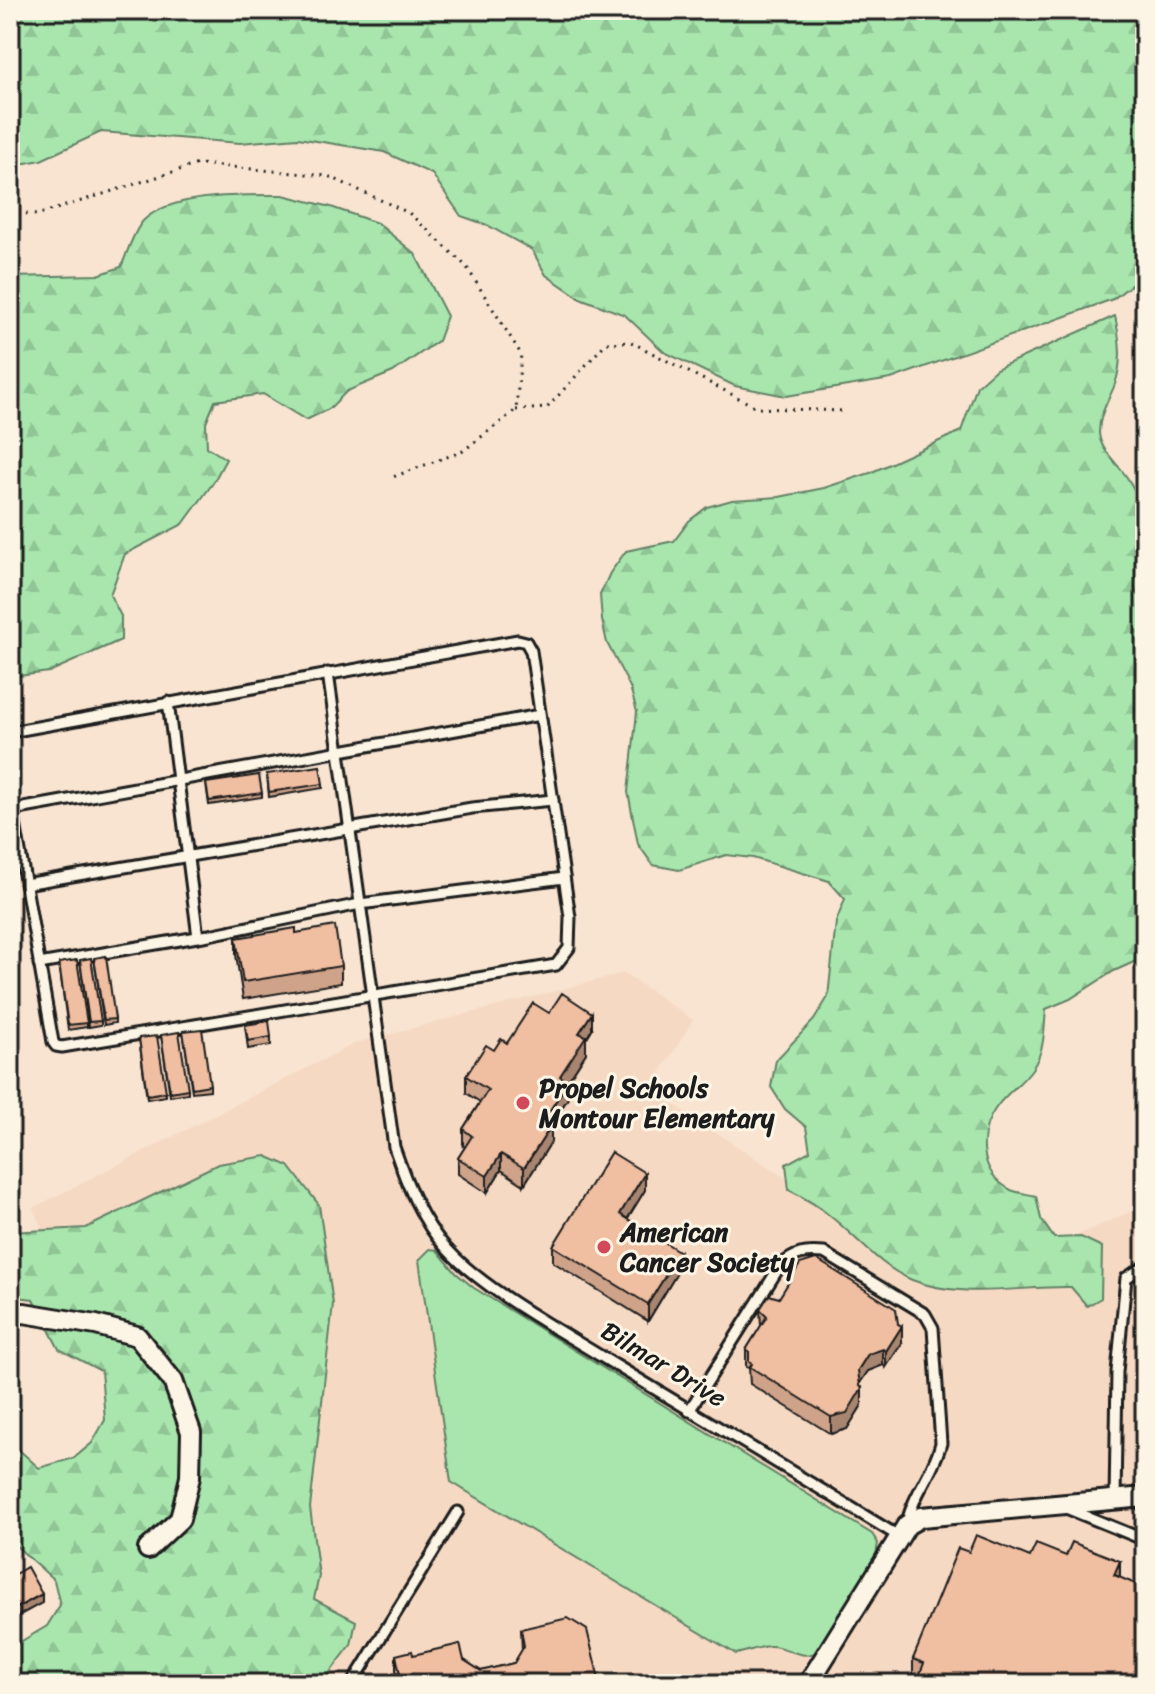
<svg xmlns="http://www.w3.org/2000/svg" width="1155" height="1694" viewBox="0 0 1155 1694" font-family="Sriracha,sans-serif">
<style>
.built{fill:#f6d9c3}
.green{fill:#a8e6ae;stroke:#628165;stroke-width:2}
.forest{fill:url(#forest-firs);stroke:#628165;stroke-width:2}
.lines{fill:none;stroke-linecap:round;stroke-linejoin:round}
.lane-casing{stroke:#1c1c1c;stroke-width:15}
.street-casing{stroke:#1c1c1c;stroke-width:24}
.path{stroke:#1c1c1c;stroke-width:3;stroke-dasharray:2 6;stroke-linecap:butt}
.lane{stroke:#fcf5e5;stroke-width:9}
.street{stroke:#fcf5e5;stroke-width:18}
.wall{fill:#cea38a;stroke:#1c1c1c;stroke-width:2}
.shaded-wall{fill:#a88571;stroke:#1c1c1c;stroke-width:2}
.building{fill:#f0bea1;stroke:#1c1c1c;stroke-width:2}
.poi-dot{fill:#d1495b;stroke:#fcf5e5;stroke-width:3}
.labels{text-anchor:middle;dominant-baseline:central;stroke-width:6;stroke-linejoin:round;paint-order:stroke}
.poi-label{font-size:26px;font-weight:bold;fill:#1c1c1c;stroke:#fcf5e5;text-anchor:start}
.street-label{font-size:26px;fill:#1c1c1c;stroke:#fcf5e5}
</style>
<defs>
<pattern id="forest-firs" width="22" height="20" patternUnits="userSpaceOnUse" patternTransform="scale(2)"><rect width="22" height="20" fill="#a8e6ae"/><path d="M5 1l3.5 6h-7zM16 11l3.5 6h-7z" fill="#90c595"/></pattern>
</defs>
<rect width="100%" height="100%" fill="#f8e4d1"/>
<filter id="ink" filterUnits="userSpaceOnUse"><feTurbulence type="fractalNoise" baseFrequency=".0125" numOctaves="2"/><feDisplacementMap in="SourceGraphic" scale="16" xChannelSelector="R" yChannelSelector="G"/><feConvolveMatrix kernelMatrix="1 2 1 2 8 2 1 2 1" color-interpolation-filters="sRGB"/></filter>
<g filter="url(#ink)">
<polygon class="built" points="624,973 693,1020 650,1089 956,1290 1145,1205 1145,1684 233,1684 33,1208 356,1043"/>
<path class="green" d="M430 1249 437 1250 456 1273 474 1288 872 1534 878 1543 876 1555 820 1650C800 1663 789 1645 769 1646 758 1647 747 1652 736 1654L451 1482 419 1260Z"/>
<g class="forest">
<polygon points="10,10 1145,10 1145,274 1113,299 891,379 786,396 735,386 664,352 625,315 580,298 546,275 532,250 487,225 461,216 432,174 384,152 298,138 240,143 101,132 41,160 10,166"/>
<path d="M283 195 331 207 377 223 415 254 447 316 438 341 393 372 347 391 329 409 306 420 263 394 215 401 206 423 207 447 226 459 213 483 183 524 125 554 110 595 121 616V640L49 672 10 677V438L17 428 10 406V277L98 275 121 267C127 254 133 232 143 221 170 193 246 195 283 195Z"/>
<path d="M1115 316C1120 340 1123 361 1115 384 1109 400 1099 414 1099 432 1099 450 1119 464 1128 479 1135 490 1140 501 1145 513V957L1114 971 1070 999 1046 1009C1044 1030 1045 1051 1032 1069 1023 1082 1008 1092 998 1105 977 1132 978 1173 1011 1190 1018 1193 1028 1194 1036 1196L1041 1219 1054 1238 1081 1237 1102 1247 1101 1298 1087 1306 1071 1287C1019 1286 962 1300 912 1280 880 1267 857 1237 830 1216 817 1205 803 1197 789 1190L786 1164 810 1151 806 1127 785 1109 771 1087 776 1060 814 1020 828 997 836 922 845 899 829 881 753 858 726 855 679 870 653 865 638 844 628 792 637 712 630 687 607 643 602 620 600 595 610 573 626 551 674 541 689 521 707 507 732 500 779 497 824 488 870 473 961 431 977 386 996 369Z"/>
<polygon points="266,1156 289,1166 319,1205 333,1304 310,1508 319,1576 314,1599 356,1621 351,1645 321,1684 10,1684 10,1648 47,1626 60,1605 54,1580 14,1544 10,1538 10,1449 17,1448 39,1468 74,1458 92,1443 105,1420 101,1371 59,1349 33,1299 10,1296 10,1232 86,1228 218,1164"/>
</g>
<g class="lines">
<g class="lane-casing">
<g id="lane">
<path d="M328 673 394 1147C406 1182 421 1221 447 1249 483 1289 555 1328 602 1357 701 1417 800 1477 900 1537"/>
<polyline points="168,702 198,937"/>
<polyline points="10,732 518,640 526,642 531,651 570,917 569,948 556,965 62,1047 56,1046 53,1042 10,794"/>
<polyline points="13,810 540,715"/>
<polyline points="25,884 472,808 553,800"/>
<polyline points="39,964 209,935 360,904 564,878"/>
<path d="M689 1411 780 1266C795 1253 805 1251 824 1253L925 1314 933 1328 941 1443C934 1472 913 1494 907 1523"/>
<polyline points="1115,1500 1117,1372 1126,1278 1145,1266"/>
<polyline points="1066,1508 1145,1540"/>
<polyline points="352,1684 458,1512"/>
</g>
</g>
<g class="street-casing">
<g id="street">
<polyline points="10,1314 24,1313 96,1325 137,1336 173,1381 191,1432 190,1477 180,1519 148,1549"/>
<polyline points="808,1684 907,1525 921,1517 1145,1497"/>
</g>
</g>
<g class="path">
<polyline points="10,212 37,215 198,164 328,176 409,213 466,266 521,354 516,410 463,451 390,478"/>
<polyline points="516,410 547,408 606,343 631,342 758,408 843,411"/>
</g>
<use href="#lane" class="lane"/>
<use href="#street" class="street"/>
</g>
<g class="wall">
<polygon points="267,774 323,784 323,788 269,797"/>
<polygon points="206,783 262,793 262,797 209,805"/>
<polygon points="296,933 341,966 341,983 243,999 236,955 236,938"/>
<polygon points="94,958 115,1019 115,1023 104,1025"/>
<polygon points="80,960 101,1021 101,1025 89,1027"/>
<polygon points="59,963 87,1023 87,1027 68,1030"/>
<polygon points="245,1025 271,1037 271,1045 248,1049"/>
<polygon points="592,1029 586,1039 586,1053 568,1081 568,1098 551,1125 551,1142 524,1185 501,1170 487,1193 458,1174 458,1158 465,1147 463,1146 463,1129 480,1102 466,1093 466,1076 494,1050 507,1043"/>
<polygon points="183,1031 210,1085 210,1090 192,1092"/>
<polygon points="161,1035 188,1089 188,1093 170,1096"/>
<polygon points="139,1038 166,1092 166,1096 147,1099"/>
<polygon points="645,1190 627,1219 680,1268 648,1321 553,1262 553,1246"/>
<polygon points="760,1309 902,1343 886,1367 883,1365 868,1371 859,1384 862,1405 847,1429 831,1434 750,1384 749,1368 746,1367 746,1350 761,1326"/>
<polygon points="969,1552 1030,1557 1066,1556 1120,1561 919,1677 913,1675 913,1659"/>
<polygon points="521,1629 599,1684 399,1684 396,1671 396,1655 413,1655 464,1660 481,1671 514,1663 522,1651"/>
</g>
<g class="shaded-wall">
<polygon points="592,1013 592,1029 586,1039 586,1053 560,1093 560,1076 579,1033"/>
<polygon points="568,1082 568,1098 543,1137 543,1121"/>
<polygon points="551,1126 551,1142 524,1185 524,1168"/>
<polygon points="501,1154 501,1170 487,1193 487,1176"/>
<polygon points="645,1173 645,1190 620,1231 620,1214"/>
<polygon points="680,1252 680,1268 648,1321 648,1304"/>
<polygon points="902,1326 902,1343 886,1367 886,1351"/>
<polygon points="883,1349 883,1365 868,1371 858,1386 858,1370 868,1354"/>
<polygon points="862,1388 862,1405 847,1429 831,1434 831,1417"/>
<polygon points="1120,1561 1120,1577 1114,1575"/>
<polygon points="42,1594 42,1603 11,1620 11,1611"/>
<polygon points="599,1679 599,1684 580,1684 581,1682"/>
</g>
<g class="building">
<polygon points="320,766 323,784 269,792 267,774"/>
<polygon points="259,775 262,793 209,801 206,783"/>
<polygon points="335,926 341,966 243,982 236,938 296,928 296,933"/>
<polygon points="106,956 115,1019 104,1020 94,958"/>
<polygon points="91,958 101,1021 89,1022 80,960"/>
<polygon points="77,960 87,1023 68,1025 59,963"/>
<polygon points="562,993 592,1013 579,1033 586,1036 560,1076 568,1082 543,1121 551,1126 524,1168 501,1154 487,1176 458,1158 472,1136 463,1129 488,1090 466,1076 486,1045 494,1050 501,1039 507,1043 533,1003 549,1013"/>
<polygon points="269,1021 271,1037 248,1041 245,1025"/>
<polygon points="202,1029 210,1085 192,1088 183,1031"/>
<polygon points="179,1032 188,1089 170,1092 161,1035"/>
<polygon points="157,1036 166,1092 147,1095 139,1038"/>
<polygon points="611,1152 645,1173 620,1214 680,1252 648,1304 553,1246"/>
<polygon points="816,1259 896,1309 898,1324 902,1326 886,1351 883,1349 868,1354 858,1370 860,1386 862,1388 847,1413 831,1417 750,1367 752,1364 749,1362 749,1351 746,1350 767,1316 760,1309 769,1295 779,1298 800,1264"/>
<polygon points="976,1535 1030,1557 1036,1544 1066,1556 1072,1542 1120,1561 1114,1575 1145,1588 1145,1684 916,1684 924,1663 913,1659 958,1548 969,1552"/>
<polygon points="27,1567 42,1594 11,1611 10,1609 10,1577"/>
<polygon points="568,1618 587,1630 599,1679 581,1682 580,1684 402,1684 396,1655 412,1651 413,1655 460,1644 464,1660 481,1671 514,1663 524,1646 521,1629"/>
</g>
</g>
<g class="poi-dot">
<circle cx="523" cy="1103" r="8"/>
<circle cx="604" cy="1247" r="8"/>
</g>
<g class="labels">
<g class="poi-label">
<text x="539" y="1088">Propel Schools<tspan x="539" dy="30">Montour Elementary</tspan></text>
<text x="620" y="1232">American<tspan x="620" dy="30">Cancer Society</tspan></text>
</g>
<g class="street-label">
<text transform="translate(664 1364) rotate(31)">Bilmar Drive</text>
</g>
</g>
<rect width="1155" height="1694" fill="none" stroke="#fcf5e5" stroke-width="40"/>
<rect x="20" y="20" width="1115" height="1654" fill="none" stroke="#1c1c1c" stroke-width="3" filter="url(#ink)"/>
</svg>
